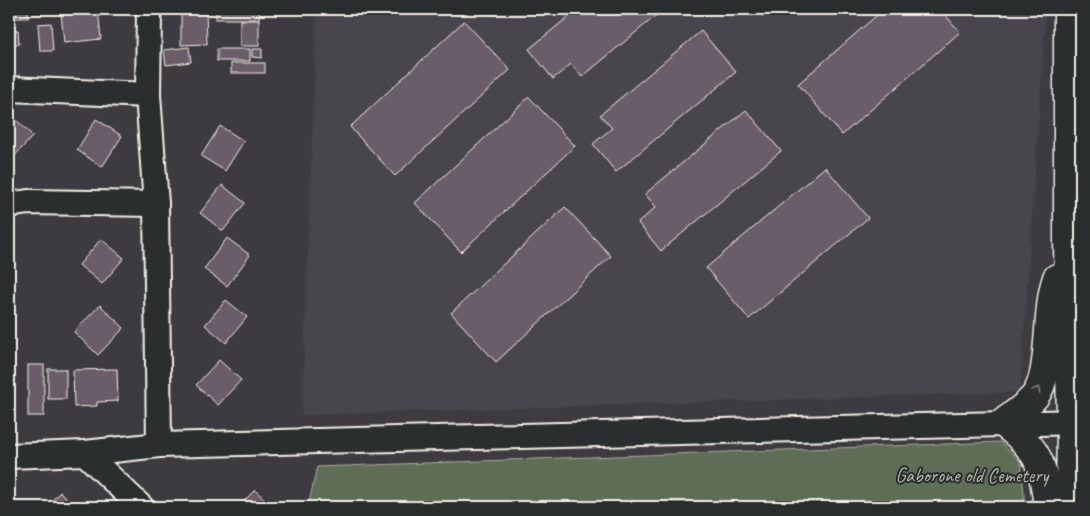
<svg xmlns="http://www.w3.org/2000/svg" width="1090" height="516" viewBox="0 0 1090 516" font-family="Caveat,sans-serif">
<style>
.built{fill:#4a454d}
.green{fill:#5f6d56;stroke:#aaaf9f}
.building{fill:#6a5d6b;stroke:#f4f1e8}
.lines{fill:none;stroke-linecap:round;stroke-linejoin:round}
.minor-casing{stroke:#f4f1e8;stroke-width:28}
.secondary-casing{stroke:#f4f1e8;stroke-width:31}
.minor{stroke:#2a2d2e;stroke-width:24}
.secondary{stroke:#2a2d2e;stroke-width:28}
.oneway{stroke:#71726f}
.labels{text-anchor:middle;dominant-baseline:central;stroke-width:4;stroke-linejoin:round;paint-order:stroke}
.park-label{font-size:20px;fill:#b1b6a6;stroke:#2a2d2e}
</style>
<rect width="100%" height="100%" fill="#3d3b40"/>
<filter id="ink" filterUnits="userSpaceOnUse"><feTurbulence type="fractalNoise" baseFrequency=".02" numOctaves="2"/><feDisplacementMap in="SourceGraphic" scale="10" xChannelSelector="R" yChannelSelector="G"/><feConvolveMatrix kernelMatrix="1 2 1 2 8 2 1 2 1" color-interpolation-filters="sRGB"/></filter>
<g filter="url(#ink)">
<polygon class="built" points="317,9 1046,9 1020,392 302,415"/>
<polygon class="green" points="1000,442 1021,462 1025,507 308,507 317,467"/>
<g class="building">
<rect x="9" y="9" width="19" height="9"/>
<polygon points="86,9 98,9 101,39 64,43 61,12"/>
<polygon points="181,9 206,9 207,44 181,45"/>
<rect x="216" y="9" width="43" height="10"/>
<polygon points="578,9 664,9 582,77 571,64 553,79 529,49"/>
<polygon points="884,9 940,9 960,32 842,135 798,84"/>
<rect x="240" y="20" width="19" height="26"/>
<polygon points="464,21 510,70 395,176 350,127"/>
<polygon points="51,23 53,51 40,51 38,24"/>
<polygon points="18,30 19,44 9,45 9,31"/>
<polygon points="701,31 736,72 616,172 593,144 612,128 600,115"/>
<polygon points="189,47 191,62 166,65 164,50"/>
<rect x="217" y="49" width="33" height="12"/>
<polygon points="252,49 262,49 262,58 252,57"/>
<rect x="231" y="63" width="34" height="10"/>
<polygon points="529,97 575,146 461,252 415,203"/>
<polygon points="746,110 781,151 661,251 638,223 656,207 645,194"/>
<polygon points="11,115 33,136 9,162 9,117"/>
<polygon points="96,119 122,136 102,167 77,150"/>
<polygon points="220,126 244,141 225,171 201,156"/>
<polygon points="825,167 868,218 749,319 706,268"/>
<polygon points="222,185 245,203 223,231 200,213"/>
<polygon points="565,207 611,256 496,362 451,313"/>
<polygon points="227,238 250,255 227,286 204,269"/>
<polygon points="101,239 124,258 102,284 79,265"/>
<polygon points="226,300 247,317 226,343 205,325"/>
<polygon points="100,305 124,328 98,355 74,332"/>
<polygon points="219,360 241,380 218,405 196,385"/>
<rect x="28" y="365" width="16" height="51"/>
<rect x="48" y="369" width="18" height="30"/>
<polygon points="117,369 118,401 97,402 97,406 74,407 73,370"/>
<polygon points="255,490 273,507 238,507"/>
<polygon points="60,492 76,507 46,507"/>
</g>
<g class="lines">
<g class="minor-casing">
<g id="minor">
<polyline points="149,9 148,95 156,204 159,445"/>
<polyline points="9,89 148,95"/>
<polyline points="9,205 28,202 156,204"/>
<polyline points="85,453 141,507"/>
<polyline points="9,456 85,453 159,445 1081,422"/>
</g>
</g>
<g class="secondary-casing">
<g id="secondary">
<polyline points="1068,9 1068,240 1071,422 1070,507"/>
<path d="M1048 507C1043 463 1039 450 1003 423 1013 415 1027 406 1035 396 1053 372 1045 310 1057 278"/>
</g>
</g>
<use href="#minor" class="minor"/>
<use href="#secondary" class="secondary"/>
</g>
<defs><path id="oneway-chevron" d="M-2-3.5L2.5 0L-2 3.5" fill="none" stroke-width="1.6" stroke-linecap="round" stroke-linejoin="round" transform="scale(1.25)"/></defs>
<use class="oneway" href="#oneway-chevron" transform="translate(1037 390) rotate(-62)"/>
</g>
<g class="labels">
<g class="park-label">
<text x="972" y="475">Gaborone old Cemetery</text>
</g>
</g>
<rect width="1090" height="516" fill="none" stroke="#2a2d2e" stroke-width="30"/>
<rect x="15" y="15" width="1060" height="486" fill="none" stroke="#f4f1e8" stroke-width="2" filter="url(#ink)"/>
</svg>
